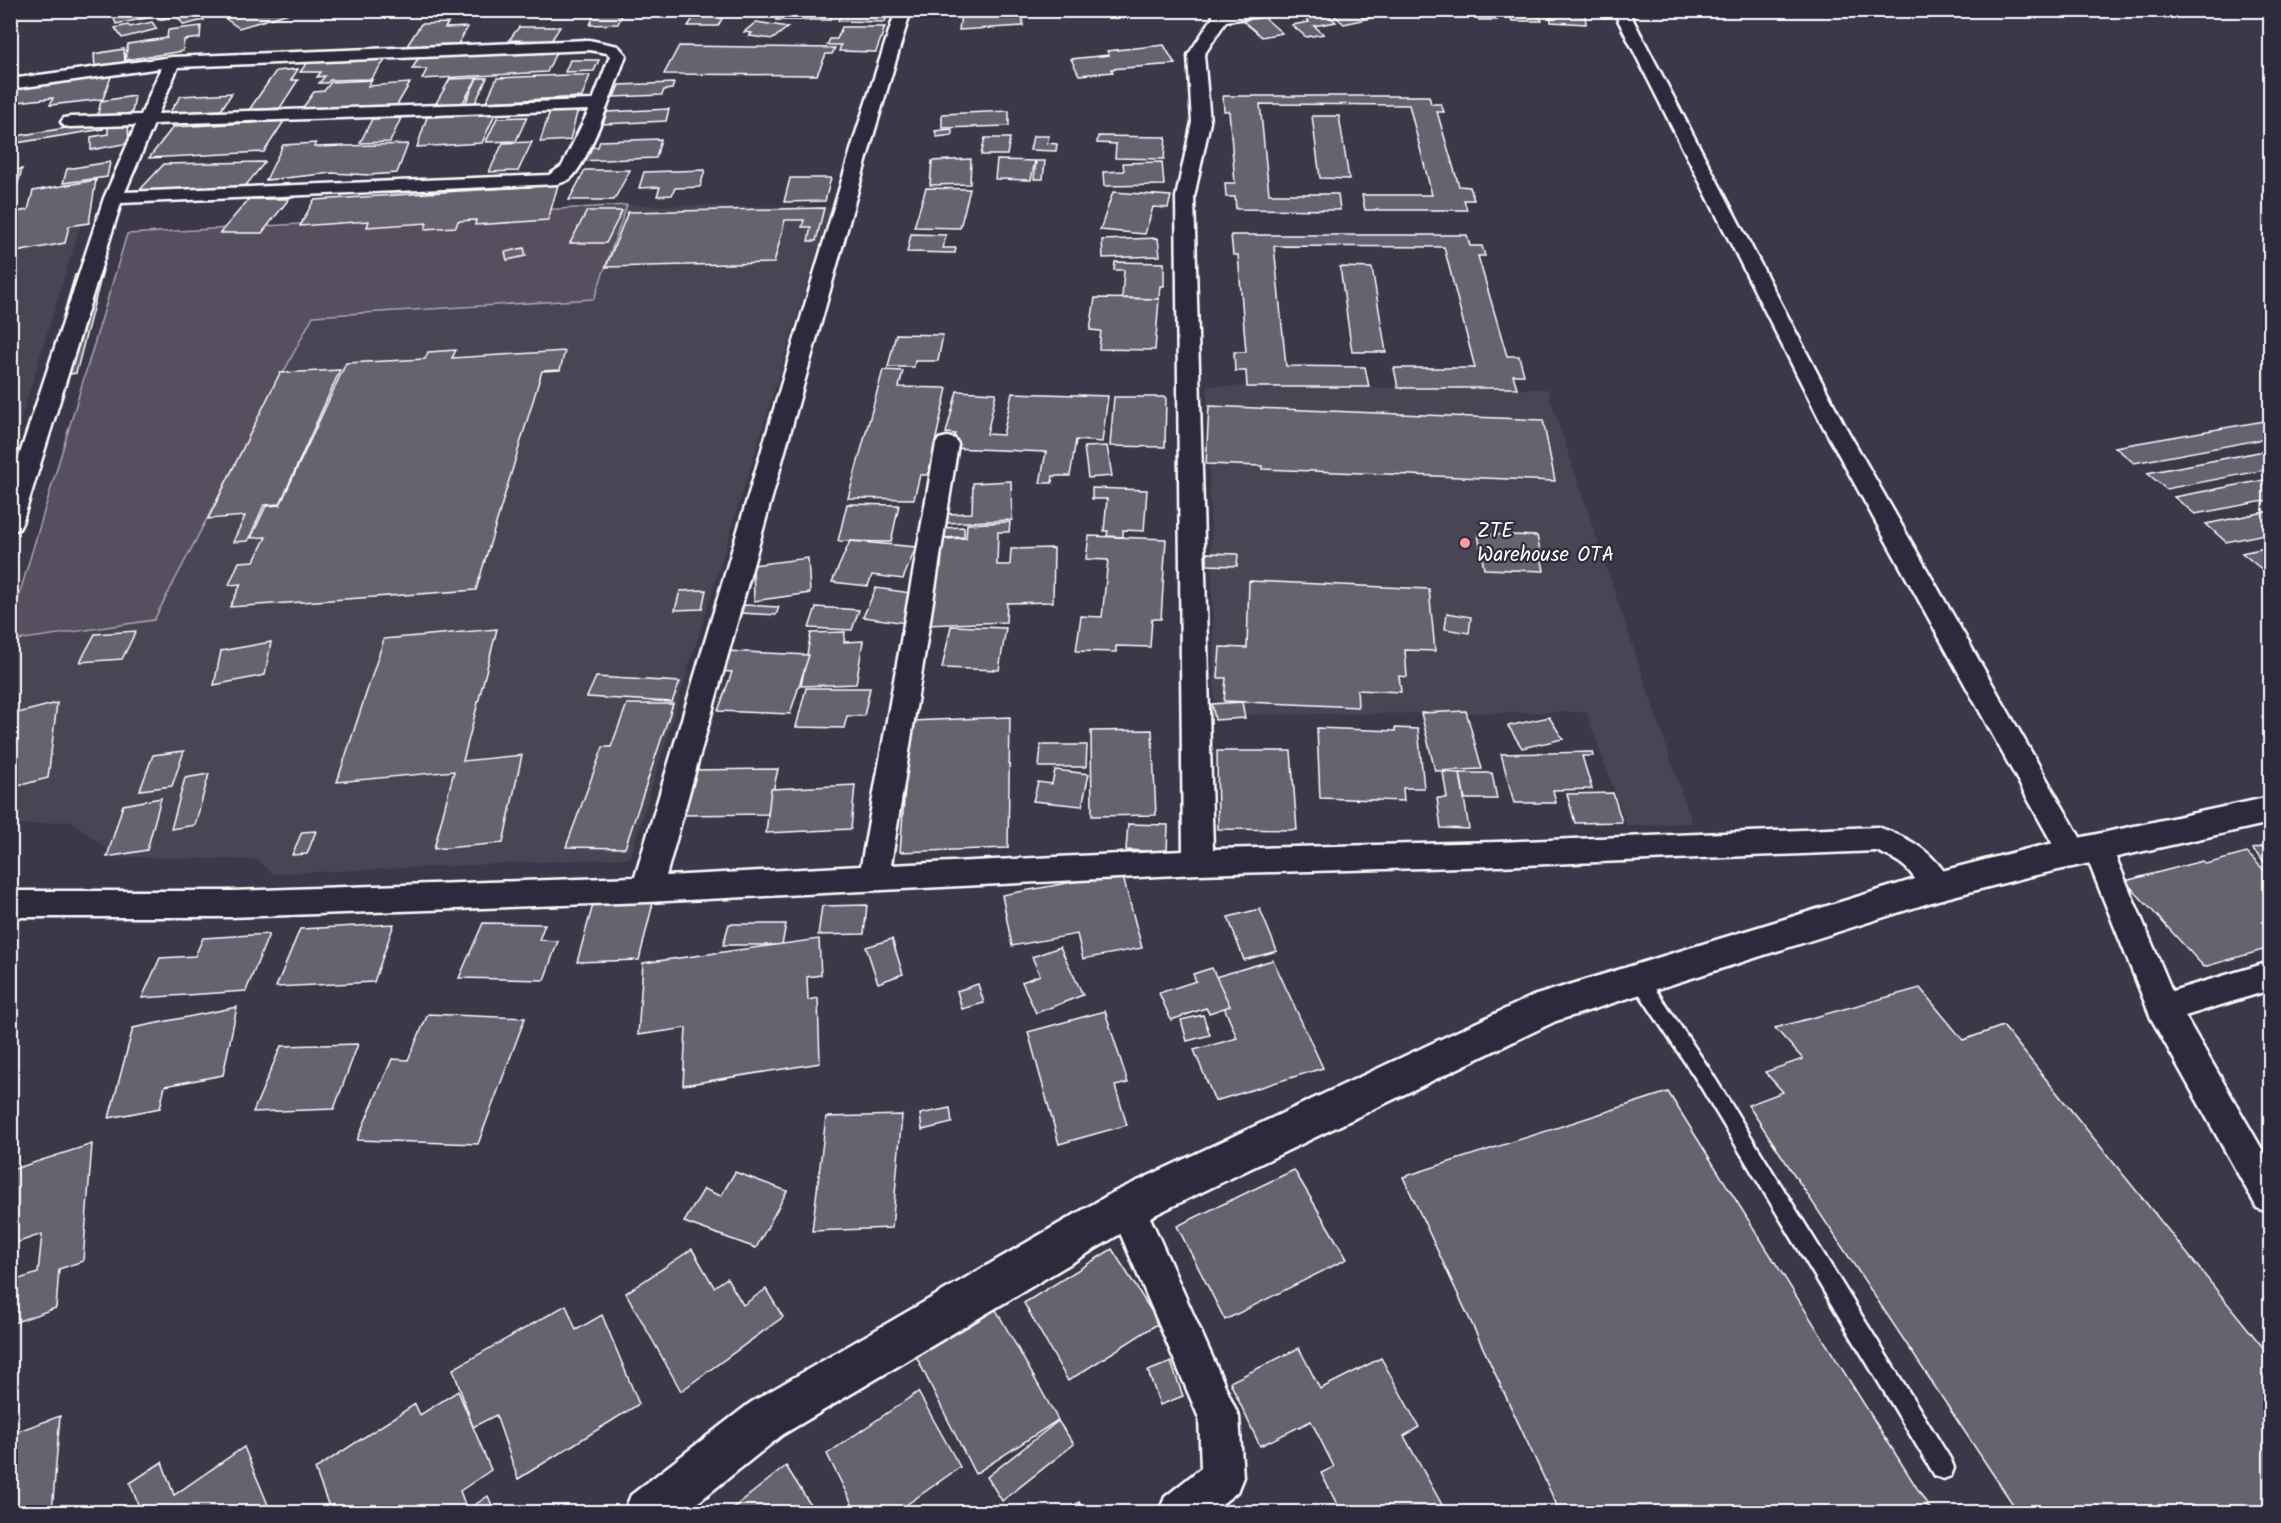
<svg xmlns="http://www.w3.org/2000/svg" width="2281" height="1523" viewBox="0 0 2281 1523" font-family="Kalam,sans-serif">
<style>
.built{fill:#494455}
.green{fill:#555060;stroke:#aaa8b0;stroke-width:1.5}
.building{fill:#666270;stroke:#fff;stroke-width:1.5}
.lines{fill:none;stroke-linecap:round;stroke-linejoin:round}
.lane-casing{stroke:#fff;stroke-width:5}
.street-casing{stroke:#fff;stroke-width:5}
.secondary-casing{stroke:#fff;stroke-width:5}
.lane{fill:#2f2a3d;fill-rule:evenodd}
.street{fill:#2f2a3d;fill-rule:evenodd}
.secondary{fill:#2f2a3d;fill-rule:evenodd}
.poi-dot{fill:#ff9aa2;stroke:#2f2a3d;stroke-width:2}
.labels{text-anchor:middle;dominant-baseline:central;stroke-width:4.5;stroke-linejoin:round;paint-order:stroke}
.poi-label{font-size:21px;fill:#fff;stroke:#2f2a3d;text-anchor:start}
</style>
<rect width="100%" height="100%" fill="#3c3749"/>
<filter id="ink" filterUnits="userSpaceOnUse"><feTurbulence type="fractalNoise" baseFrequency=".0167" numOctaves="2"/><feDisplacementMap in="SourceGraphic" scale="12" xChannelSelector="R" yChannelSelector="G"/><feConvolveMatrix kernelMatrix="1 2 1 2 8 2 1 2 1" color-interpolation-filters="sRGB"/></filter>
<g filter="url(#ink)">
<g class="built">
<polygon points="88,201 11,451 11,213"/>
<polygon points="627,205 831,207 630,858 273,874 257,860 117,857 71,821 11,826 11,641 154,620 313,316 594,299"/>
<polygon points="1207,386 1547,389 1692,823 1627,826 1586,712 1215,715"/>
</g>
<polygon class="green" points="627,205 594,299 313,316 154,620 11,641 11,622 127,234"/>
<g class="building">
<polygon points="126,10 150,10 153,17 116,24 112,13"/>
<polygon points="154,10 199,10 199,11 159,20"/>
<polygon points="246,10 285,10 289,13 239,28 223,17"/>
<polygon points="596,10 624,10 618,24 590,25"/>
<polygon points="779,10 833,10 830,20 776,20"/>
<polygon points="843,10 889,10 885,22 838,21"/>
<polygon points="982,10 1010,10 1010,16 1023,15 1023,26 959,30 961,14 982,13"/>
<polygon points="1296,10 1322,10 1336,22 1314,26 1324,34 1306,37 1292,25 1309,22"/>
<polygon points="1328,10 1405,10 1344,24"/>
<polygon points="1431,10 1465,10 1462,18"/>
<polygon points="1476,10 1494,10 1497,20 1479,20"/>
<polygon points="698,11 726,11 718,26 688,26"/>
<polygon points="1508,11 1537,11 1542,21 1512,21"/>
<polygon points="1258,12 1282,33 1262,37 1237,16"/>
<polygon points="1550,13 1585,15 1586,24 1551,22"/>
<polygon points="199,14 204,20 184,25 179,19"/>
<polygon points="152,22 157,29 122,38 115,28 128,25 130,27"/>
<polygon points="756,22 788,27 773,39 749,36 752,33 744,32"/>
<polygon points="448,23 445,28 468,27 458,44 407,46 421,24"/>
<polygon points="201,26 200,38 184,40 183,51 125,60 128,44 167,38 168,30"/>
<polygon points="519,27 560,27 551,41 509,40"/>
<polygon points="842,27 885,27 876,52 839,51 841,45 827,45 830,39 837,39"/>
<polygon points="1164,45 1175,64 1111,69 1113,72 1079,75 1071,59 1109,55 1107,51"/>
<polygon points="679,46 835,48 832,54 826,54 817,75 664,74"/>
<polygon points="124,49 125,63 95,68 94,54"/>
<polygon points="557,50 547,72 422,79 427,69 412,69 419,57"/>
<polygon points="310,59 386,59 371,79 330,80 327,83 319,83 325,76 317,77 321,72 300,72"/>
<polygon points="570,60 599,60 594,71 565,72"/>
<polygon points="298,69 291,80 298,80 280,108 249,110 276,71"/>
<polygon points="112,74 103,99 50,105 53,98 10,103 10,87"/>
<polygon points="566,75 590,75 582,97 486,102 497,78"/>
<polygon points="477,78 487,78 474,105 464,106"/>
<polygon points="477,78 462,104 435,105 450,79"/>
<polygon points="372,80 368,86 410,83 394,110 299,113 314,92 324,91 331,82"/>
<polygon points="674,83 672,89 664,90 662,95 614,97 619,85"/>
<polygon points="232,93 221,110 169,113 181,96"/>
<polygon points="135,96 132,113 97,118 101,101"/>
<polygon points="1223,96 1429,96 1431,104 1441,104 1444,112 1437,112 1459,186 1470,187 1474,200 1464,200 1467,210 1365,210 1362,195 1432,195 1409,105 1260,104 1269,194 1338,194 1340,210 1236,209 1235,197 1226,197 1225,183 1235,183 1229,111 1224,111"/>
<polygon points="578,109 570,140 540,142 550,111"/>
<polygon points="669,109 666,121 603,124 607,112"/>
<polygon points="1009,111 1009,126 942,128 942,114"/>
<polygon points="495,114 482,143 417,147 427,117"/>
<polygon points="1312,116 1339,116 1349,179 1320,178"/>
<polygon points="527,117 516,141 486,142 497,118"/>
<polygon points="401,118 390,142 360,143 372,119"/>
<polygon points="284,121 264,152 149,158 173,127"/>
<polygon points="104,122 103,129 10,144 10,137"/>
<polygon points="128,123 129,143 91,150 91,137 108,134 108,127"/>
<polygon points="951,129 953,135 937,137 935,131"/>
<polygon points="1033,136 1049,136 1047,143 1057,144 1056,151 1030,150"/>
<polygon points="1098,136 1166,137 1164,159 1115,158 1116,144 1097,143"/>
<polygon points="985,138 1010,138 1007,155 981,155"/>
<polygon points="661,139 656,158 579,161 584,147 598,147 600,141"/>
<polygon points="532,142 518,171 489,172 503,143"/>
<polygon points="316,143 314,147 408,144 397,173 369,175 332,173 266,180 283,145"/>
<polygon points="971,159 970,184 930,185 932,161"/>
<polygon points="997,160 1035,161 1031,180 995,179"/>
<polygon points="1036,161 1045,161 1043,179 1034,179"/>
<polygon points="110,162 107,177 63,183 67,169"/>
<polygon points="265,162 242,190 137,193 164,164"/>
<polygon points="1162,162 1164,185 1104,186 1103,172 1124,171 1123,163"/>
<polygon points="22,169 17,187 10,188 10,171"/>
<polygon points="585,170 630,170 614,200 569,200"/>
<polygon points="705,170 700,187 675,188 672,195 657,196 660,187 639,188 644,172"/>
<polygon points="790,178 831,178 825,201 784,202"/>
<polygon points="96,180 89,223 69,226 65,243 10,253 10,213 28,210 33,191"/>
<polygon points="558,185 548,220 475,225 476,220 458,221 456,227 425,229 427,223 367,227 369,221 300,226 314,200"/>
<polygon points="926,188 970,189 960,228 914,227"/>
<polygon points="1113,192 1171,196 1168,208 1153,207 1145,234 1100,230"/>
<polygon points="249,199 289,199 262,233 220,233"/>
<polygon points="824,208 816,241 808,241 811,227 802,227 804,220 785,220 774,263 606,267 628,212"/>
<polygon points="587,211 622,211 606,243 570,243"/>
<polygon points="911,234 946,235 943,248 956,248 955,253 907,252"/>
<polygon points="1231,235 1467,235 1470,246 1482,246 1485,256 1478,256 1507,356 1519,356 1524,375 1513,375 1517,388 1398,388 1394,368 1475,368 1444,247 1274,246 1286,366 1365,367 1369,387 1247,387 1246,371 1235,371 1234,352 1246,352 1238,255 1233,255"/>
<polygon points="1158,238 1160,256 1103,258 1102,240"/>
<polygon points="524,248 526,256 507,260 505,252"/>
<polygon points="1115,262 1164,263 1164,286 1160,286 1159,299 1122,298 1124,270 1114,270"/>
<polygon points="1340,267 1372,268 1386,352 1352,352"/>
<polygon points="103,270 76,373 45,378 75,275"/>
<polygon points="1095,298 1159,299 1155,350 1099,349 1101,331 1090,330"/>
<polygon points="896,334 943,335 938,361 915,361 914,367 888,367"/>
<polygon points="456,350 452,358 565,351 560,370 542,371 476,590 230,607 241,584 229,585 239,562 254,561 266,537 251,538 266,506 280,505 346,363 425,359 428,352"/>
<polygon points="340,370 280,504 264,505 248,541 233,542 245,516 208,519 280,373"/>
<polygon points="883,370 903,371 899,387 947,388 928,475 920,475 914,499 848,498"/>
<polygon points="957,391 996,393 987,434 1003,435 1012,393 1108,396 1102,442 1076,440 1070,476 1053,476 1052,483 1040,483 1046,452 951,448 955,434 946,433"/>
<polygon points="1114,397 1166,397 1165,447 1110,446"/>
<polygon points="1209,406 1543,420 1555,481 1262,469 1262,466 1206,464"/>
<polygon points="2264,421 2270,426 2270,438 2134,463 2115,447"/>
<polygon points="1107,446 1112,476 1088,478 1084,447"/>
<polygon points="2270,450 2270,469 2166,489 2147,473"/>
<polygon points="2270,479 2270,500 2195,514 2174,497"/>
<polygon points="1011,481 1012,520 946,523 946,514 972,513 973,483"/>
<polygon points="1092,488 1147,490 1144,531 1123,530 1123,537 1107,536 1108,531 1104,531 1107,499 1092,499"/>
<polygon points="847,504 899,505 891,542 838,541"/>
<polygon points="2270,511 2270,533 2226,542 2206,524"/>
<polygon points="1010,522 1009,532 998,532 997,565 1010,565 1011,549 1054,548 1053,602 1007,603 1006,622 924,625 929,567 941,567 943,539 966,538 967,524"/>
<polygon points="964,527 964,537 942,538 942,528"/>
<polygon points="1478,534 1537,536 1544,571 1484,569"/>
<polygon points="1089,536 1166,539 1161,619 1152,619 1150,647 1116,646 1116,652 1076,651 1081,616 1102,617 1108,560 1086,559"/>
<polygon points="850,541 916,547 903,579 872,575 868,586 832,582"/>
<polygon points="2270,547 2270,570 2264,571 2242,553"/>
<polygon points="1207,553 1238,554 1237,566 1207,565"/>
<polygon points="808,558 810,593 754,601 753,565"/>
<polygon points="1249,581 1429,589 1435,651 1405,650 1407,677 1399,676 1401,692 1357,690 1358,707 1224,701 1226,678 1218,678 1220,647 1247,648"/>
<polygon points="876,588 918,594 906,623 863,617"/>
<polygon points="706,590 702,609 675,610 680,591"/>
<polygon points="744,605 779,607 776,615 741,613"/>
<polygon points="816,607 859,610 852,630 809,628"/>
<polygon points="1447,613 1471,617 1469,633 1445,629"/>
<polygon points="951,626 1006,628 999,670 942,668"/>
<polygon points="497,629 463,761 522,755 503,843 434,849 454,771 337,782 384,639"/>
<polygon points="136,631 122,659 80,662 95,634"/>
<polygon points="845,632 844,642 863,641 856,684 801,686 811,633"/>
<polygon points="271,642 265,675 214,685 221,651"/>
<polygon points="725,651 809,655 790,714 718,711 732,672 718,671"/>
<polygon points="596,677 680,682 672,702 587,697"/>
<polygon points="806,688 870,688 864,716 847,716 844,728 796,727"/>
<polygon points="1242,702 1245,718 1215,720 1212,704"/>
<polygon points="57,703 48,778 10,788 10,715"/>
<polygon points="627,704 673,704 625,848 566,847 603,747 611,747"/>
<polygon points="1466,711 1482,769 1435,771 1421,713"/>
<polygon points="1010,717 1008,848 900,852 910,721"/>
<polygon points="1549,717 1563,739 1522,748 1508,726"/>
<polygon points="1317,728 1395,731 1395,728 1418,729 1424,788 1403,788 1404,801 1320,798"/>
<polygon points="1152,730 1156,815 1092,816 1091,731"/>
<polygon points="1041,745 1087,745 1086,767 1039,767"/>
<polygon points="184,751 172,786 140,790 153,755"/>
<polygon points="1217,751 1291,751 1297,830 1218,829"/>
<polygon points="1592,752 1593,756 1582,756 1592,789 1553,790 1556,803 1514,803 1501,754"/>
<polygon points="778,769 768,814 680,815 692,770"/>
<polygon points="1055,770 1089,774 1082,806 1033,801 1038,782 1052,784"/>
<polygon points="1443,772 1460,773 1469,829 1441,828 1437,798 1447,798"/>
<polygon points="1460,773 1492,773 1497,799 1465,799"/>
<polygon points="209,774 195,825 171,829 185,778"/>
<polygon points="855,785 851,829 766,833 771,789"/>
<polygon points="1613,793 1622,822 1575,823 1567,794"/>
<polygon points="161,798 147,850 107,857 123,805"/>
<polygon points="1128,824 1168,825 1167,852 1126,850"/>
<polygon points="316,831 307,854 292,855 302,832"/>
<polygon points="2270,845 2270,868 2252,849"/>
<polygon points="2247,853 2270,876 2270,948 2204,967 2125,881 2202,861 2206,864"/>
<polygon points="1122,873 1142,948 1083,959 1077,934 1012,946 1002,895"/>
<polygon points="654,899 639,960 577,962 594,901"/>
<polygon points="867,905 864,934 818,935 822,906"/>
<polygon points="1260,909 1277,951 1244,960 1228,917"/>
<polygon points="483,923 545,924 539,940 558,941 544,980 459,978"/>
<polygon points="394,924 374,982 276,987 300,929"/>
<polygon points="729,924 786,924 782,945 723,945"/>
<polygon points="269,934 246,991 142,998 160,958 195,956 203,938"/>
<polygon points="819,939 821,975 807,977 808,1000 818,998 820,1063 683,1085 686,1028 638,1035 643,963"/>
<polygon points="892,939 903,974 878,983 866,947"/>
<polygon points="1060,947 1083,995 1036,1013 1022,982 1040,975 1032,957"/>
<polygon points="1273,960 1323,1068 1215,1101 1194,1050 1237,1038 1212,978"/>
<polygon points="1212,968 1230,1006 1209,1013 1206,1008 1171,1020 1159,993 1196,981 1193,974"/>
<polygon points="978,984 984,1003 962,1009 957,991"/>
<polygon points="1920,988 1963,1040 2003,1026 2270,1356 2270,1512 2018,1512 1748,1105 1783,1092 1765,1072 1803,1059 1775,1028"/>
<polygon points="237,1007 223,1075 165,1086 160,1108 109,1118 133,1028"/>
<polygon points="1105,1011 1128,1083 1115,1086 1127,1125 1059,1144 1028,1032"/>
<polygon points="428,1014 525,1018 478,1144 357,1140 392,1059 408,1060"/>
<polygon points="1203,1015 1210,1035 1187,1041 1181,1020"/>
<polygon points="358,1044 334,1109 253,1112 281,1046"/>
<polygon points="13,1084 18,1130 10,1133 10,1085"/>
<polygon points="1668,1092 1932,1512 1560,1512 1403,1177"/>
<polygon points="950,1108 952,1123 922,1130 920,1114"/>
<polygon points="902,1115 892,1228 812,1231 826,1117"/>
<polygon points="92,1144 83,1261 59,1269 56,1308 10,1324 10,1282 38,1273 42,1234 10,1245 10,1197 14,1169"/>
<polygon points="1294,1170 1347,1259 1225,1320 1177,1226"/>
<polygon points="735,1172 787,1191 756,1248 684,1222 704,1189 721,1196"/>
<polygon points="692,1249 714,1287 727,1278 743,1305 766,1289 783,1317 681,1391 626,1293"/>
<polygon points="1112,1249 1159,1323 1068,1381 1024,1303"/>
<polygon points="566,1305 576,1330 602,1315 639,1404 518,1479 496,1415 473,1427 453,1369"/>
<polygon points="995,1308 1058,1420 975,1474 916,1356"/>
<polygon points="1299,1348 1320,1389 1381,1358 1419,1427 1404,1436 1446,1512 1341,1512 1321,1473 1334,1467 1311,1421 1260,1446 1230,1382"/>
<polygon points="1171,1362 1183,1396 1160,1405 1148,1371"/>
<polygon points="458,1391 491,1470 460,1491 467,1510 488,1496 495,1512 331,1512 315,1469 415,1404 420,1415"/>
<polygon points="918,1392 960,1467 896,1512 856,1512 827,1454"/>
<polygon points="60,1416 52,1512 10,1512 10,1434"/>
<polygon points="1058,1421 1074,1444 1002,1501 987,1477"/>
<polygon points="244,1447 271,1512 141,1512 130,1483 162,1462 174,1495"/>
<polygon points="786,1466 815,1512 728,1512"/>
<polygon points="1079,1502 1085,1512 1065,1512"/>
</g>
<g class="lines">
<g class="lane-casing">
<polygon id="lane" points="1639,972 1645,974 1708,1067 1951,1460 1954,1468 1951,1476 1943,1479 1935,1476 1696,1079 1633,984 1630,979 1633,974"/>
</g>
<g class="street-casing">
<g id="street">
<path d="M896 10H911L874 133 666 876 861 866 936 444 939 439 947 437 955 439 958 444 891 865 1183 851 1176 197 1192 122 1188 55 1213 17 1212 10H1275L1268 15 1226 21 1204 55 1210 122 1194 197 1213 849 1498 842 1877 827C1911 838 1936 853 1953 886L1949 895C1923 903 1921 882 1905 867 1897 860 1886 855 1876 851L1498 866 1198 874 647 902 231 917H10V891H231L635 877 856 133Z"/>
<polygon points="1613,10 1628,10 1845,426 2085,846 2087,841 2098,837 2109,841 2172,991 2270,962 2270,990 2185,1016 2270,1163 2270,1213 2257,1208 2151,1018 2087,858 2085,863 2074,866 2063,863 1823,426"/>
<path d="M589 40 618 46 626 55C617 80 589 163 571 178 568 181 562 182 558 184L121 203 22 523 19 529 10 531V484L104 198 136 125 70 127 64 126 61 122 64 118 70 117 141 115 161 68 10 89V79L172 57ZM589 50 607 53 610 56 593 100 158 114 178 67ZM589 110 562 166 549 175 125 192 154 124Z"/>
<polygon points="1127,1189 1140,1195 1239,1417 1243,1477 1237,1492 1212,1512 1159,1512 1165,1497 1201,1468 1199,1418 1109,1207 1114,1195"/>
</g>
</g>
<g class="secondary-casing">
<polygon id="secondary" points="2270,797 2270,823 2027,877 1938,900 1556,1021 1142,1221 782,1435 686,1512 624,1512 631,1495 750,1403 1112,1193 1533,996 1938,872 2027,849"/>
</g>
<use href="#lane" class="lane"/>
<use href="#street" class="street"/>
<use href="#secondary" class="secondary"/>
</g>
</g>
<circle class="poi-dot" cx="1465" cy="543" r="6"/>
<g class="labels">
<g class="poi-label">
<text x="1477" y="531">ZTE<tspan x="1477" dy="24">Warehouse OTA</tspan></text>
</g>
</g>
<rect width="2281" height="1523" fill="none" stroke="#2f2a3d" stroke-width="36"/>
<rect x="18" y="18" width="2245" height="1487" fill="none" stroke="#fff" stroke-width="2" filter="url(#ink)"/>
</svg>
